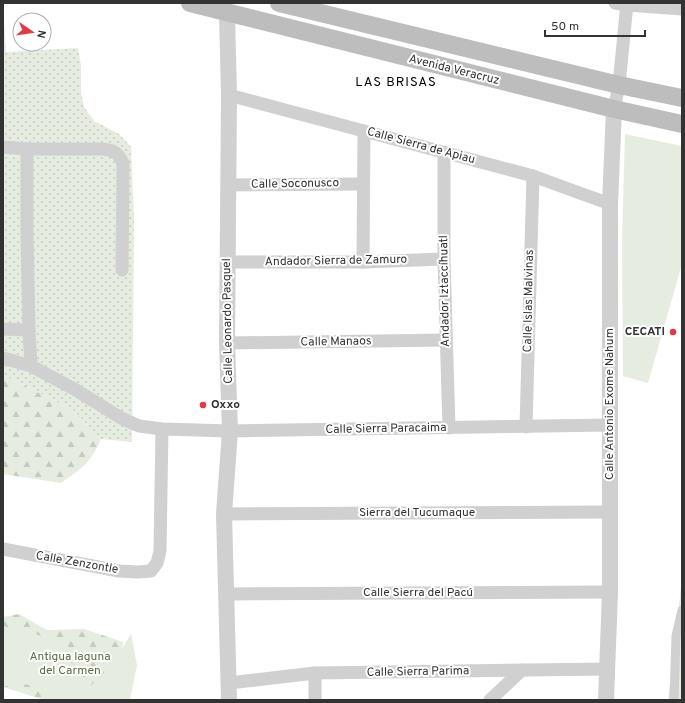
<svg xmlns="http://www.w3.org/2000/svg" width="685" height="703" viewBox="0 0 685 703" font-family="Overpass,sans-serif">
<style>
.grass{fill:url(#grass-dots)}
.forest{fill:url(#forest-firs)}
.park{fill:#e6ecdf}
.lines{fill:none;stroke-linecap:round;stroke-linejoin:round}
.pedestrian{stroke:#d0d0d0;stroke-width:9}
.minor{stroke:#d0d0d0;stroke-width:13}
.tertiary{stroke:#d0d0d0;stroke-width:16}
.secondary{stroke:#bdbdbd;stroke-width:18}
.poi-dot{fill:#e63946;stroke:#fff;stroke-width:1.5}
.labels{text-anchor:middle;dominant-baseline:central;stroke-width:4;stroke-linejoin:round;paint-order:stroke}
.street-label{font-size:12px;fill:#333;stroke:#fff}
.poi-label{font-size:12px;font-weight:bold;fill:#333;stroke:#fff;text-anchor:end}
.park-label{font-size:12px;fill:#56703f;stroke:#fff}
.neighbourhood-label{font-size:13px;letter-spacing:1px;fill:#000;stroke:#fff}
</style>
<defs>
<pattern id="grass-dots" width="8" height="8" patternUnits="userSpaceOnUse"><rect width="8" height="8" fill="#e6ecdf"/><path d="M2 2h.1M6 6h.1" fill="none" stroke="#c6cbc0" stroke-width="1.8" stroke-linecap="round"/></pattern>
<pattern id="forest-firs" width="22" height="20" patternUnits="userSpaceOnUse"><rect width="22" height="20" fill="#e6ecdf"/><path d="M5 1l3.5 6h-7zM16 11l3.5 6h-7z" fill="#c6cbc0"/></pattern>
</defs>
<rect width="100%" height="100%" fill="#fff"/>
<polygon class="grass" points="3,3 6,52 78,48 81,65 81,93 84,107 94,121 119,134 131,147 134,218 132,442 101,439 73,410 3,375"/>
<g class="forest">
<path d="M3 375 73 410 101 439C90 464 82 468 61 483L3 474Z"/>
<polygon points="19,614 47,630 84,629 123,642 116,700 44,700 3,687 3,617"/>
</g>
<g class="park">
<polygon points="625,134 682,146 682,264 648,383 623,376 622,242"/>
<polygon points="682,579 682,700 668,700"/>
<polygon points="3,626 27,631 58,642 70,661 90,686 112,665 131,634 137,665 130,700 56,700 47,690 21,683 3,687"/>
</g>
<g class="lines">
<polyline class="pedestrian" points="674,700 676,636 682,610"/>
<g class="minor">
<polyline points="615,3 627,5 682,9"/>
<polyline points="229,95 533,176 610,204"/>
<polyline points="614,109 619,85 627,3"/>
<path d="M3 147 27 149H99C112 150 117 150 123 163L122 270"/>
<polyline points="27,149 27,235 29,330 31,366"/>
<polyline points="444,153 444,259 449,428"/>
<polyline points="228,185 363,184"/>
<polyline points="227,262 363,262 444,259"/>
<polyline points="363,262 364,131"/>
<polyline points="3,329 29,330"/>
<polyline points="227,343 446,340"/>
<polyline points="3,358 31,366 76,390 121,418 139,426 162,429 230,431 610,425"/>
<polyline points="526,427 533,176"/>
<polyline points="224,514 609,512"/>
<polyline points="3,549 119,571 138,572 151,571 157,563 160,551 162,429"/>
<polyline points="227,594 610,592"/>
<polyline points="229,683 315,673 607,669"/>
<polyline points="315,700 315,673"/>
<polyline points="490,700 522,670"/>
</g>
<g class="tertiary">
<polyline points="227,13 229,95 227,343 230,431 224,514 229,700"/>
<polyline points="606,700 610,592 610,204 614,109"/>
</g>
<g class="secondary">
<polyline points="190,3 614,109 682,124"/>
<polyline points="279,3 619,85 682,98"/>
</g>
</g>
<g class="poi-dot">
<circle cx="673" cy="332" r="4"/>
<circle cx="203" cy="405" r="4"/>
</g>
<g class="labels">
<g class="street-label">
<text transform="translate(454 70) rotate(14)">Avenida Veracruz</text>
<text transform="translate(421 146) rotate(15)">Calle Sierra de Apiau</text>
<text transform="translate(295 184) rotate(-1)">Calle Soconusco</text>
<text transform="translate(336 261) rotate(-1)">Andador Sierra de Zamuro</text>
<text transform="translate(445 291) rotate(-91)">Andador Iztaccíhuatl</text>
<text transform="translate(529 301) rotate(-89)">Calle Islas Malvinas</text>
<text transform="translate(228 321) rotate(-91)">Calle Leonardo Pasquel</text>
<text transform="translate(336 342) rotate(-1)">Calle Manaos</text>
<text transform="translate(610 404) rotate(-90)">Calle Antonio Exome Nahum</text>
<text transform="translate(386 429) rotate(-1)">Calle Sierra Paracaima</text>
<text x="417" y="513">Sierra del Tucumaque</text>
<text transform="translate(77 563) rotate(10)">Calle Zenzontle</text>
<text x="418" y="593">Calle Sierra del Pacú</text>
<text transform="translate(418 672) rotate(-1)">Calle Sierra Parima</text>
</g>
<g class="poi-label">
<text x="665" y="332">CECATI</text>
<text x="211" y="405" text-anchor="start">Oxxo</text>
</g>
<g class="park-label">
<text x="70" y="657">Antigua laguna<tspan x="70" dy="14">del Carmen</tspan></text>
</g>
<g class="neighbourhood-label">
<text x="396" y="83">LAS BRISAS</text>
</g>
</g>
<rect width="685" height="703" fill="none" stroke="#333333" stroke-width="8"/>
<g transform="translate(32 32) rotate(103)"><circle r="19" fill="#ffffff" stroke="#adadad"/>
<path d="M0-3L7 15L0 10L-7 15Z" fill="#e63946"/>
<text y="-6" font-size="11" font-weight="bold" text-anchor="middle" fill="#333333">N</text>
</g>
<path d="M545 30v6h100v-6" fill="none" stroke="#333333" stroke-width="2"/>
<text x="551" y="30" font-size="12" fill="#333333" stroke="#ffffff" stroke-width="3" paint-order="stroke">50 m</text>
</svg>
